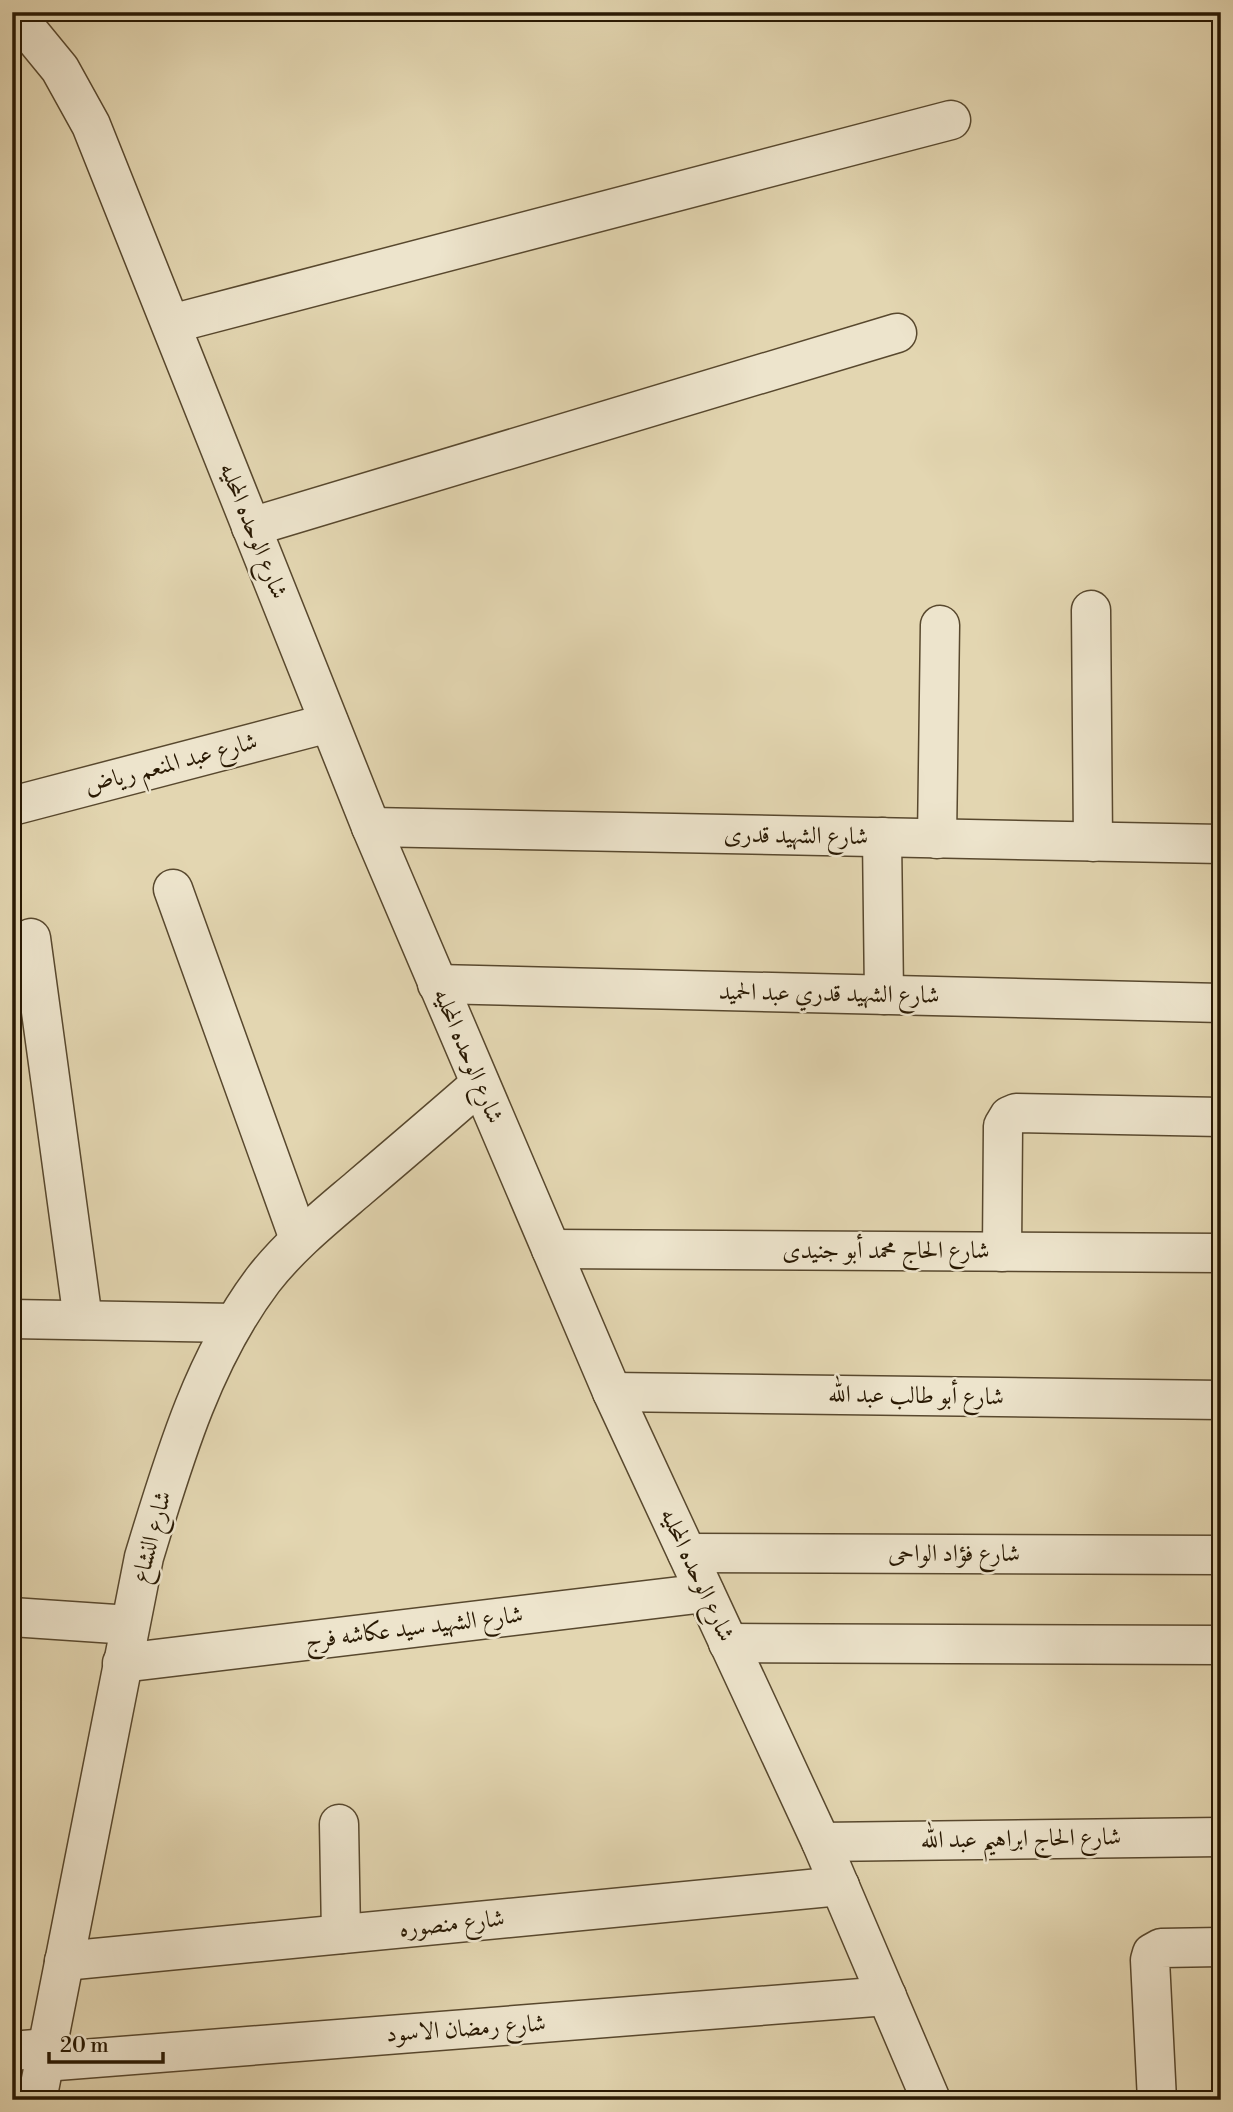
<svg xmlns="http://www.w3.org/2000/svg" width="1233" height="2112" viewBox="0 0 1233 2112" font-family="'Libre Bodoni',Amiri,serif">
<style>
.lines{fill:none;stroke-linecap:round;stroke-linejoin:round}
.minor-casing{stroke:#58482e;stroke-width:41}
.minor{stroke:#ede4cc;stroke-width:38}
.labels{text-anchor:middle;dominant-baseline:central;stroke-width:5;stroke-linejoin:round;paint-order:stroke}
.street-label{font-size:24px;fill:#291903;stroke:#ede4cc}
</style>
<rect width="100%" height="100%" fill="#e3d6b1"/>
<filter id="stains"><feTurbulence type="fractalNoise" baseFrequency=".00286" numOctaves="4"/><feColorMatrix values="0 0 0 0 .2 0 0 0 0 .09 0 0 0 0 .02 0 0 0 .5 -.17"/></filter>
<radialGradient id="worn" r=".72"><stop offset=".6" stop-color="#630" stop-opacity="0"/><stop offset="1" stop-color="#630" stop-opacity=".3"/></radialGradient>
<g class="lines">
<g class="minor-casing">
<g id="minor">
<polyline points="12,14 19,19 60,69 91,125 371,827 612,1392 821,1842 931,2100"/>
<polyline points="171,324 951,120"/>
<polyline points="251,527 897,333"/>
<polyline points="1091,610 1093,842"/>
<polyline points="12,806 329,723"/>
<polyline points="371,827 1221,844"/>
<polyline points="882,837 884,995"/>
<polyline points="937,839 940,625"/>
<polyline points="173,889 299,1239"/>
<polyline points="31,938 83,1320"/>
<polyline points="437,984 1221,1003"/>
<polyline points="551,1249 1221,1253"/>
<polyline points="1002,1252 1003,1126 1009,1116 1016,1113 1221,1117"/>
<polyline points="12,1319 234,1323"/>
<polyline points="612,1392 1221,1400"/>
<polyline points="687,1553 1221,1555"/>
<polyline points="12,1617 130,1625"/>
<polyline points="728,1643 1221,1645"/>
<polyline points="122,1663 705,1593"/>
<polyline points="339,1824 341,1934"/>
<polyline points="821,1842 1221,1837"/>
<polyline points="64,1961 840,1886"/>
<polyline points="12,2051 47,2048"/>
<polyline points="44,2062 887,1996"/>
<path d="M37 2100 144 1557C173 1462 202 1361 263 1280 290 1245 325 1217 359 1188 399 1154 440 1119 480 1084"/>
<polyline points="1157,2100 1150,1960 1152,1953 1161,1948 1221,1947"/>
</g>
</g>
<use href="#minor" class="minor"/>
</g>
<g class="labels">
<g class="street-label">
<text transform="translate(253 531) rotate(68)">شارع الوحده المحليه</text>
<text transform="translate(171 764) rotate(-15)">شارع عبد المنعم رياض</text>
<text transform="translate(796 836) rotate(1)">شارع الشهيد قدرى</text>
<text transform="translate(829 994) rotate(1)">شارع الشهيد قدري عبد الحميد</text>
<text transform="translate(468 1056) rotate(67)">شارع الوحده المحليه</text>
<text x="886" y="1251">شارع الحاج محمد أبو جنيدى</text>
<text transform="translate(916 1396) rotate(1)">شارع أبو طالب عبد الله</text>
<text transform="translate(152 1537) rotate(-75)">شارع النشاع</text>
<text x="954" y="1554">شارع فؤاد الواحى</text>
<text transform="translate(697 1575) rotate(65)">شارع الوحده المحليه</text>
<text transform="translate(414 1628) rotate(-7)">شارع الشهيد سيد عكاشه فرج</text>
<text transform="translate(1021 1839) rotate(-1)">شارع الحاج ابراهيم عبد الله</text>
<text transform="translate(452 1924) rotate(-6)">شارع منصوره</text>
<text transform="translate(466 2029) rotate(-4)">شارع رمضان الاسود</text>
</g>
</g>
<rect width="1233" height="2112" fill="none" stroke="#e3d6b1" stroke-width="42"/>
<rect x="14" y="14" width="1205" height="2084" fill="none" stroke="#291903" stroke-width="3.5"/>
<rect x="21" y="21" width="1191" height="2070" fill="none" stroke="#291903" stroke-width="2"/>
<path d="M49 2052v10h114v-10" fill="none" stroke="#291903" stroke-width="3.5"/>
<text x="60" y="2052" font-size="21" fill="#291903" stroke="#ede4cc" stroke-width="5" paint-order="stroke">20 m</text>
<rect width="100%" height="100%" filter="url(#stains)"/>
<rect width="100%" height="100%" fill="url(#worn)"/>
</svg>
